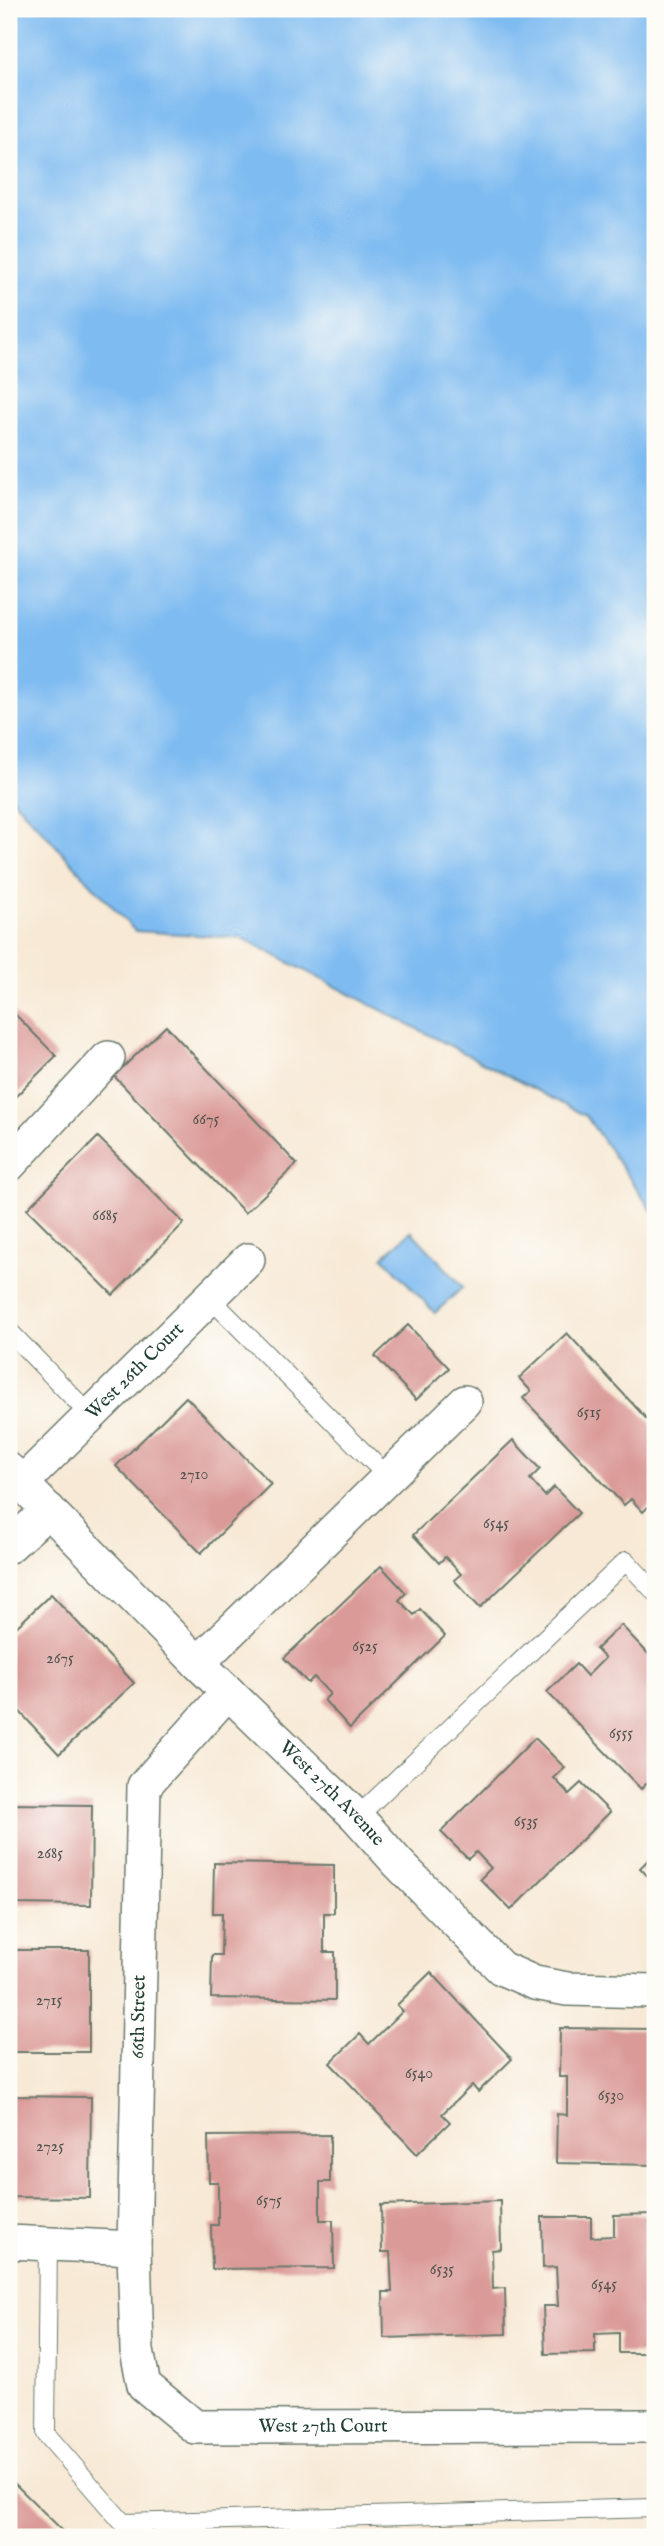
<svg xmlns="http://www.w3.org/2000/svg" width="664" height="2546" viewBox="0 0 664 2546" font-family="'IM FELL English',serif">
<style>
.water{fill:#7ebbf1;stroke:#4e7c92;stroke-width:2}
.building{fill:#da9a97}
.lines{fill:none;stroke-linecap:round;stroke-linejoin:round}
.service-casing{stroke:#6b796c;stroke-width:20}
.minor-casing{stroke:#6b796c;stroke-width:36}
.service{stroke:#fff;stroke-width:18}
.minor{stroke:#fff;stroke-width:33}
.labels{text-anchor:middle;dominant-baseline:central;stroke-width:5;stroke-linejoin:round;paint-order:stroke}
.number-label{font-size:16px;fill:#4e544d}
.street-label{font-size:19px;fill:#1f3d34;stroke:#fdfcf7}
</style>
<rect width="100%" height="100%" fill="#fdfcf7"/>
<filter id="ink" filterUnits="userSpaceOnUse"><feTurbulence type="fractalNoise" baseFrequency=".0143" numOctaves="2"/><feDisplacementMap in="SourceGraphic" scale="14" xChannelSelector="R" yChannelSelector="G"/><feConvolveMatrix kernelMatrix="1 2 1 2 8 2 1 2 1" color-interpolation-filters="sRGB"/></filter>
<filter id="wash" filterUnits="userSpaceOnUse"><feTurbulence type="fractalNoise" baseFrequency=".00686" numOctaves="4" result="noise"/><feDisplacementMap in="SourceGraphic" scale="28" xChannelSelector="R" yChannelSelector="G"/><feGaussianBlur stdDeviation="1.57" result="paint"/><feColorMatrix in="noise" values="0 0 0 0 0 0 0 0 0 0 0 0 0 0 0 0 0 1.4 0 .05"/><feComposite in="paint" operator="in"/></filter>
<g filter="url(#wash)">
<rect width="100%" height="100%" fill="#f7e9d5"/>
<g class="water">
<polygon points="9,9 655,9 655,1215 586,1116 242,938 135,931 9,795"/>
<polygon points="411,1231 463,1287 435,1313 383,1257"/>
</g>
<g id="blocks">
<g class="building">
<polygon points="9,1008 56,1056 9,1103"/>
<polygon points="166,1026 297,1164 245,1213 114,1076"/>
<polygon points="98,1137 184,1223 113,1295 27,1209"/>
<polygon points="408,1325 449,1368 416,1400 375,1356"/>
<polygon points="567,1333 655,1428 655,1500 643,1512 631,1499 624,1505 523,1398 531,1391 519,1378"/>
<polygon points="186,1397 271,1484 201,1553 116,1466"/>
<polygon points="513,1440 540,1469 530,1479 545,1496 554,1487 579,1513 480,1608 454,1580 461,1574 445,1557 439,1563 413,1535"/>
<polygon points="381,1566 406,1593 399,1600 414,1615 420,1609 445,1636 350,1728 324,1700 330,1694 314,1677 308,1683 284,1658"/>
<polygon points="51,1594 134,1683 59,1754 9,1700 9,1634"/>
<polygon points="621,1625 655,1661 655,1775 641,1789 547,1692 576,1664 587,1676 605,1658 596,1649"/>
<polygon points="535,1738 565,1768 554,1778 569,1794 581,1783 610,1812 511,1910 480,1879 491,1868 476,1852 468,1859 441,1832"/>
<polygon points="9,1804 92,1805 91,1905 9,1904"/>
<polygon points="655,1853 655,1884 640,1868"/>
<polygon points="214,1863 334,1865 334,1913 324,1913 324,1952 335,1952 335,2000 211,1998 212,1955 221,1955 222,1913 213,1913"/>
<rect x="9" y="1950" width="80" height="102"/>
<polygon points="431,1972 512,2059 478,2092 472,2085 442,2114 450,2122 417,2154 330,2063 360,2034 369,2044 403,2011 397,2005"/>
<polygon points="560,2028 655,2029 655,2165 556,2163 557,2114 567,2115 567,2077 559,2077"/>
<polygon points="9,2096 91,2097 90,2198 9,2197"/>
<polygon points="330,2135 330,2182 320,2182 320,2220 333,2220 334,2268 212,2269 211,2225 218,2225 218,2182 209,2182 208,2136"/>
<polygon points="500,2201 501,2249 492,2250 493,2289 505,2288 506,2334 384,2338 383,2292 392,2292 390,2252 382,2252 381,2205"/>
<polygon points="655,2214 655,2262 651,2262 651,2302 655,2302 655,2353 619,2353 619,2333 595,2334 595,2353 545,2354 543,2306 558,2306 556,2267 543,2268 542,2217 591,2217 591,2237 614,2236 614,2215"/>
<polygon points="9,2478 63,2531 57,2537 9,2537"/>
</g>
</g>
</g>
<g filter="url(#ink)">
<use href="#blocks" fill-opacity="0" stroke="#6b796c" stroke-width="2"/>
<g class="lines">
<g class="service-casing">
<g id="service">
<polyline points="210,1298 388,1477"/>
<polyline points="9,1331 90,1415"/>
<polyline points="357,1817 626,1561 655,1592"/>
<polyline points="48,2244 46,2434 123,2523 655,2508"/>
</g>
</g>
<g class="minor-casing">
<g id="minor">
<polyline points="9,1165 108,1058"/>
<path id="s1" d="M9 1470 198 1663 357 1817 398 1863 501 1968 535 1983 567 1989 655 1991"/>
<path id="s2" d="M22 1483 248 1260"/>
<polyline points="9,1546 49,1510"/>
<polyline points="198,1663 465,1402"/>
<path id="s3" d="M228 1692 144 1786 134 2248 137 2351 144 2385 195 2427 655 2426"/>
<polyline points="9,2242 134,2248"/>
</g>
</g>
<use href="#service" class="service"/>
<use href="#minor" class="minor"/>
</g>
</g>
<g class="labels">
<g class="number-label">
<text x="206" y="1120">6675</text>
<text x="105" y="1216">6685</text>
<text x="589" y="1413">6515</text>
<text x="194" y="1475">2710</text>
<text x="496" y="1524">6545</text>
<text x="365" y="1647">6525</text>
<text x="60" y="1659">2675</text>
<text x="621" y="1734">6555</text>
<text x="526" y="1822">6535</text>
<text x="50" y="1854">2685</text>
<text x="49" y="2001">2715</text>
<text x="419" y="2074">6540</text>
<text x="611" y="2096">6530</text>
<text x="50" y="2147">2725</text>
<text x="269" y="2201">6575</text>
<text x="442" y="2270">6535</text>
<text x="604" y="2285">6545</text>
</g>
<g class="street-label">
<text stroke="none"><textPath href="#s2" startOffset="159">West 26th Court</textPath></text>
<text stroke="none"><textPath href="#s1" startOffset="457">West 27th Avenue</textPath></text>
<text transform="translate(139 2017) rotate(-89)">66th Street</text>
<text stroke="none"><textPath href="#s3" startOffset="920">West 27th Court</textPath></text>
</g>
</g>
<rect width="664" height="2546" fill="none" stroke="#fdfcf7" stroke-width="35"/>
</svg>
